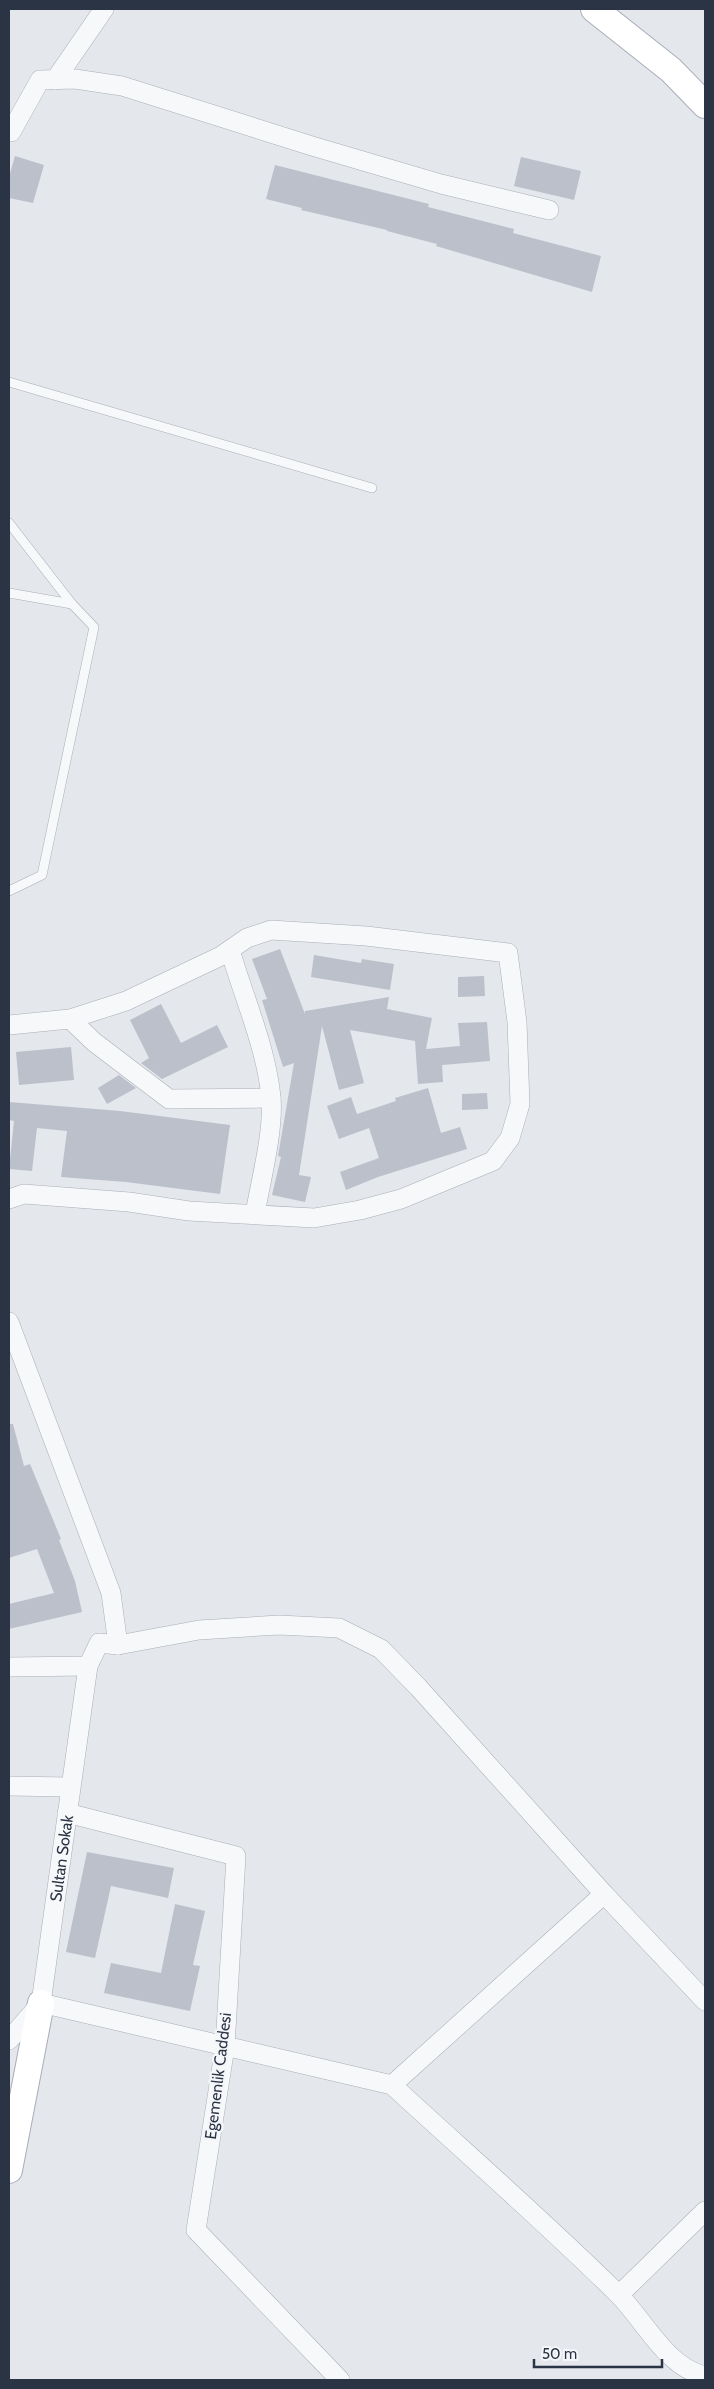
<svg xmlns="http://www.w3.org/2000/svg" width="714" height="2389" viewBox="0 0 714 2389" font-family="Cabin,sans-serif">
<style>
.building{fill:#bbc0ca}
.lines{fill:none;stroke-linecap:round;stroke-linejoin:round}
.lane-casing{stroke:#a9aeb7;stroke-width:10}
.street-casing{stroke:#a9aeb7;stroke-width:20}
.secondary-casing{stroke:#a9aeb7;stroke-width:28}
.lane{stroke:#f7f8fa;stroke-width:9}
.street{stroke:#f7f8fa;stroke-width:19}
.secondary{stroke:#fff;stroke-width:26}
.labels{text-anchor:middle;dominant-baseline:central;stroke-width:4.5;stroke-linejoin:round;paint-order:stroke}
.street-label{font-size:16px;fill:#2b3445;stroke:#f4f6f9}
</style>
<rect width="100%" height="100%" fill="#e4e7ec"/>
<g class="building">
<polygon points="15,156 44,165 33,203 9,198 9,177"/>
<polygon points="521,157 581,171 574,200 514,186"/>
<polygon points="275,165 429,204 428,207 514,229 513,233 601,256 592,292 436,246 437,244 387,231 387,230 301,210 302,208 266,199"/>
<polygon points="280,949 305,1014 305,1011 389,997 387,1009 432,1018 426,1049 460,1046 458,1023 487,1022 490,1061 442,1065 443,1082 418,1084 415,1041 350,1030 364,1083 339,1090 322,1026 299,1175 311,1177 305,1202 272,1195 281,1157 278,1156 294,1063 283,1067 262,1000 267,999 252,959"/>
<polygon points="314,955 361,963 362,959 394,964 390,990 311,977"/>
<polygon points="484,976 485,996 458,997 458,977"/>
<polygon points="161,1004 181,1043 217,1025 228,1047 162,1079 141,1063 149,1058 130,1020"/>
<polygon points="71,1047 74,1080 19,1085 16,1052"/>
<polygon points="119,1075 136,1088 107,1104 98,1088"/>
<polygon points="428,1088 441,1133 460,1127 467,1149 378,1177 346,1190 340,1172 379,1158 369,1128 339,1139 327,1106 351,1097 357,1114 396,1101 395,1098"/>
<polygon points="487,1093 488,1109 462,1110 462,1094"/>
<polygon points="9,1102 120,1111 230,1125 220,1194 126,1182 61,1177 67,1131 37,1128 32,1171 9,1169 14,1121 9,1120"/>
<polygon points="9,1424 13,1424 24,1466 30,1464 61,1539 59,1540 75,1581 82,1612 9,1629 9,1604 54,1593 37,1549 9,1558"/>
<polygon points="87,1852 174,1868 168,1898 111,1886 95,1958 66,1952"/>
<polygon points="175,1904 205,1911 193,1965 200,1966 190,2011 104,1993 111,1963 161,1973"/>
</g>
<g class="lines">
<g class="lane-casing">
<g id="lane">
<polyline points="9,382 372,488"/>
<polyline points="9,523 72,604 94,627 42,875 9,891"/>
<polyline points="9,593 72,604"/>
</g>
</g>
<g class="street-casing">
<g id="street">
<polyline points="55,80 104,9"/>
<polyline points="9,131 11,132 40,80 75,79 122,86 312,146 441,184 549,210"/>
<path d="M230 950C244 998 266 1047 271 1097 274 1131 261 1179 255 1214"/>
<polyline points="70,1019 94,1042 169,1099 271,1098"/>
<polyline points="9,1025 70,1019 126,1001 221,956 247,938 271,930 366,936 508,953 517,1022 520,1104 510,1138 493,1161 401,1199 360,1210 314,1218 189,1211 129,1202 24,1194 9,1199"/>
<polyline points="9,1322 111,1593 118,1645"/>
<polyline points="9,1667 88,1666 99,1643 118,1645 199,1630 279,1625 339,1628 381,1649 418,1687 604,1894 705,2001"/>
<polyline points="9,1786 69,1787"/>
<polyline points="67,1813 236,1856 225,2047 196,2230 340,2380"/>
<polyline points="41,2003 392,2085 604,1894"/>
<path id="s1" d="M9 2040 41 2003 88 1666"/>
<path d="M392 2085C467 2154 545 2222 618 2294 645 2321 666 2367 705 2376"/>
<polyline points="619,2295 705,2211"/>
</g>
</g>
<g class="secondary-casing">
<g id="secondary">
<polyline points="594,9 671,70 705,105"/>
<polyline points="9,2170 41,2003"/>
</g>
</g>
<use href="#lane" class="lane"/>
<use href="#street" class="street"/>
<use href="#secondary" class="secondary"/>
</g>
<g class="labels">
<g class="street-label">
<text stroke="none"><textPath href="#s1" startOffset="195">Sultan Sokak</textPath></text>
<text transform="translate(218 2076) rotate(-83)">Egemenlik Caddesi</text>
</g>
</g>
<rect width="714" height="2389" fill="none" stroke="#2b3445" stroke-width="20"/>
<path d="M534 2359v8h128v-8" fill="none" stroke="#2b3445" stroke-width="2.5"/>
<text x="542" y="2359" font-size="15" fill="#2b3445" stroke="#f4f6f9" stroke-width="4" paint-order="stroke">50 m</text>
</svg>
